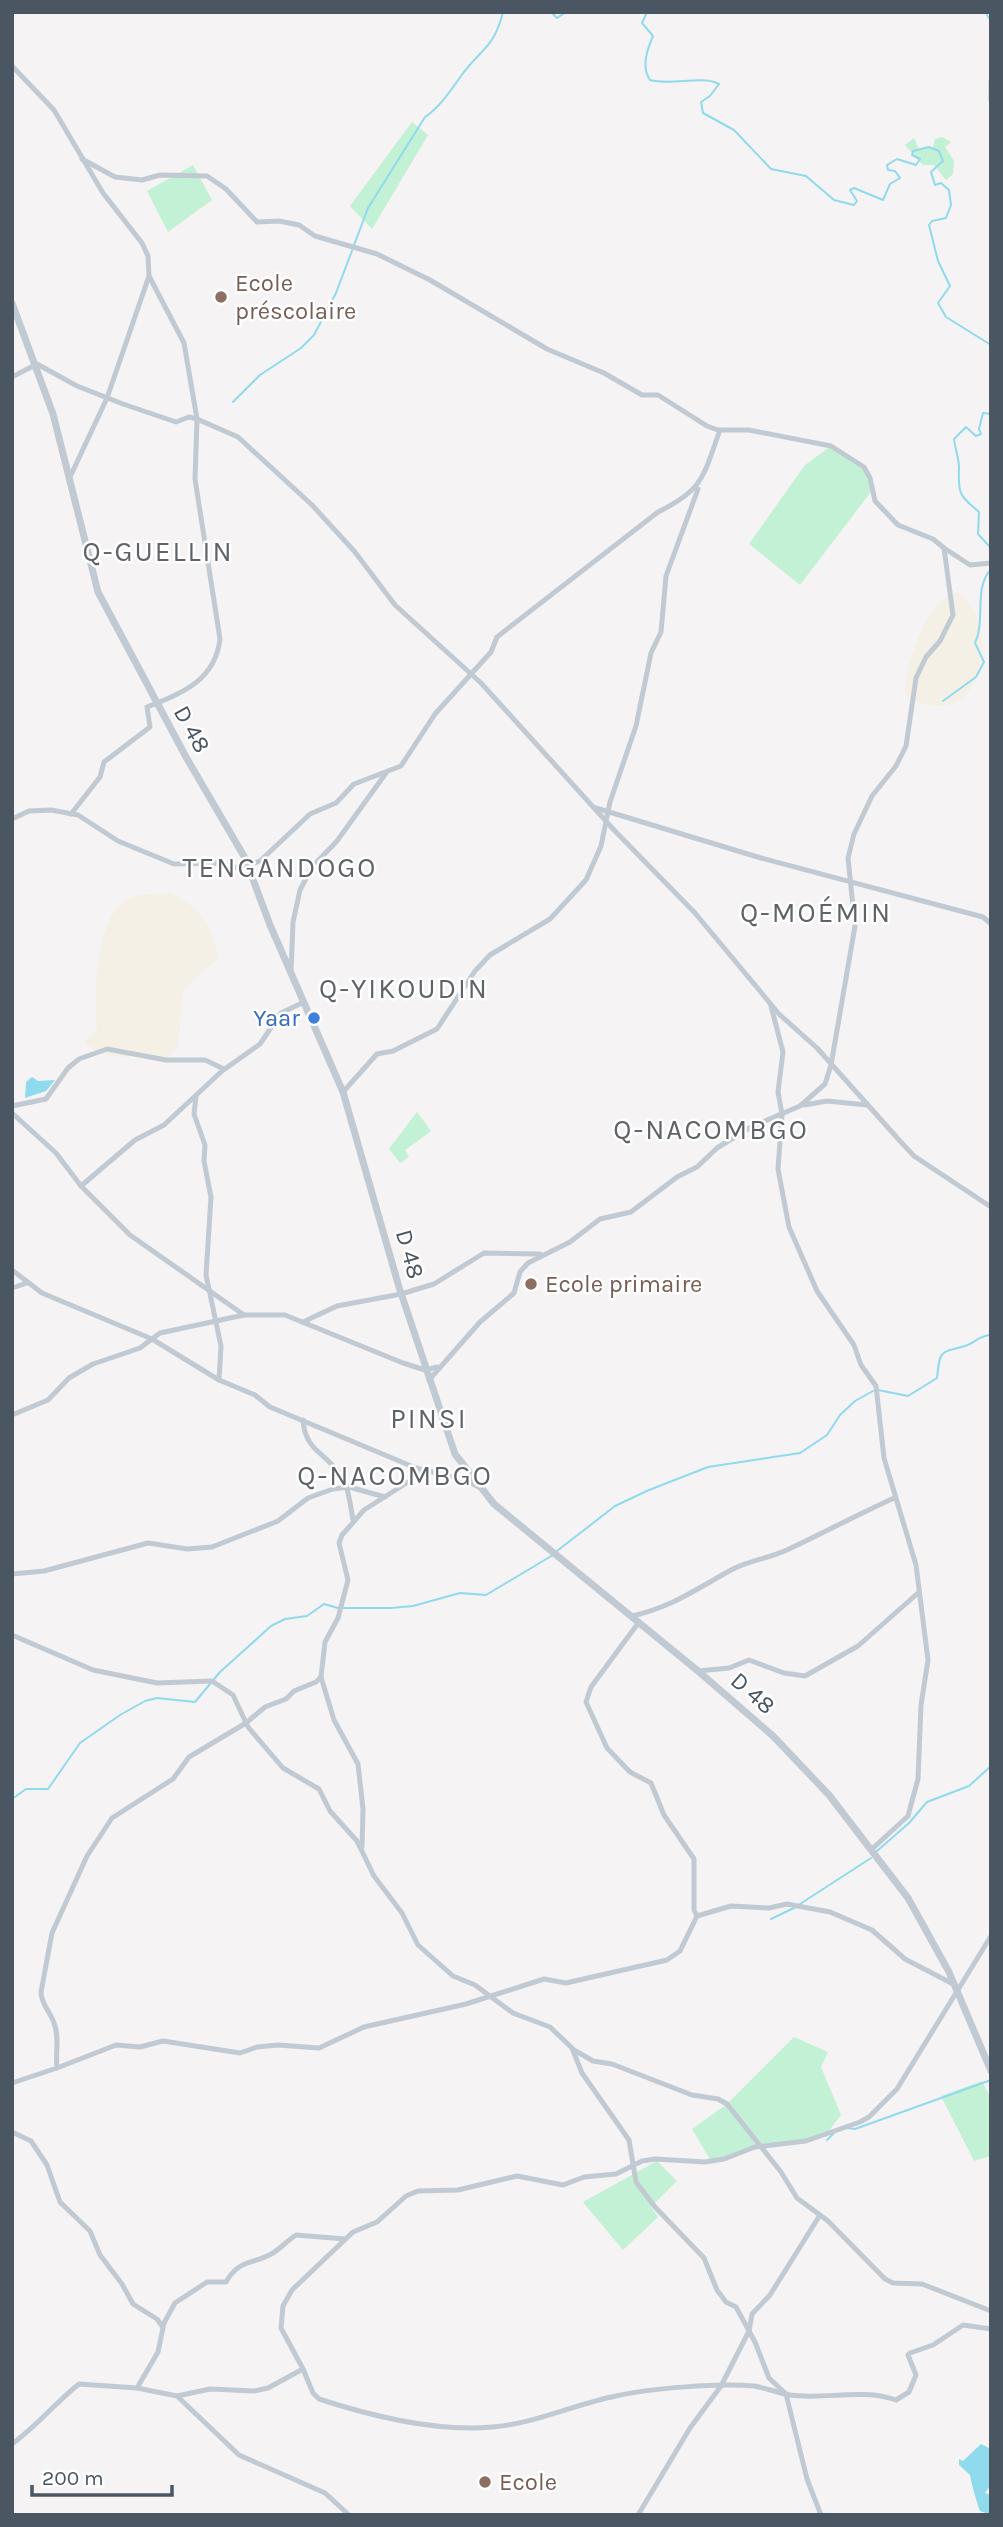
<svg xmlns="http://www.w3.org/2000/svg" width="1003" height="2527" viewBox="0 0 1003 2527" font-family="Karla,sans-serif">
<style>
.green{fill:#c3f1d5}
.sand{fill:#f5f0e5}
.water{fill:#90daee}
.lines{fill:none;stroke-linecap:round;stroke-linejoin:round}
.stream{stroke:#90daee;stroke-width:2}
.minor{stroke:#c1cad2;stroke-width:5}
.tertiary{stroke:#c1cad2;stroke-width:7}
.education-dot{fill:#8d6e63;stroke:#fff;stroke-width:2.5}
.shop-dot{fill:#3f7fe0;stroke:#fff;stroke-width:2.5}
.labels{text-anchor:middle;dominant-baseline:central;stroke-width:5;stroke-linejoin:round;paint-order:stroke}
.education-label{font-size:24px;fill:#785e54;stroke:#fff;text-anchor:start}
.street-label{font-size:24px;fill:#4a5661;stroke:#fff}
.shop-label{font-size:24px;fill:#366cbe;stroke:#fff;text-anchor:end}
.quarter-label{font-size:28px;letter-spacing:2px;fill:#5f6368;stroke:#fff}
</style>
<rect width="100%" height="100%" fill="#f5f3f3"/>
<g class="green">
<polygon points="412,122 428,135 372,229 350,206"/>
<polygon points="942,137 951,142 945,147 954,161 953,174 946,180 934,165 923,165 905,145 914,138 919,149 933,147 935,139"/>
<polygon points="193,165 212,200 168,232 147,191"/>
<polygon points="831,446 864,467 873,489 800,585 749,544 805,465"/>
<polygon points="417,1112 431,1131 405,1150 409,1157 400,1163 389,1149"/>
<polygon points="794,2037 828,2052 821,2067 841,2115 827,2133 806,2141 755,2147 711,2161 692,2129 727,2104"/>
<polygon points="982,2081 991,2099 991,2156 974,2161 941,2096"/>
<polygon points="657,2161 677,2181 651,2207 658,2217 623,2250 583,2202"/>
</g>
<g class="sand">
<path d="M958 593C1003 621 985 743 905 695 903 672 924 614 943 599 947 596 953 595 958 593Z"/>
<path d="M170 893C202 909 211 923 218 958L183 990 178 1046 166 1060 140 1055 122 1057 98 1053 84 1042 97 1029C94 994 94 913 132 897 143 893 158 894 170 893Z"/>
</g>
<g class="water">
<polygon points="32,1077 38,1081 55,1080 46,1091 25,1098 26,1082"/>
<path d="M981 2444 991 2449V2485L985 2493 991 2495V2515L980 2511C978 2507 970 2478 970 2475L959 2465V2459L963 2461Z"/>
</g>
<g class="lines">
<g class="stream">
<polyline points="551,12 557,18 566,12"/>
<path d="M647 12 642 23 653 36C647 50 641 67 650 80 672 86 702 75 719 84L710 96 701 102 703 113 734 130 771 169 806 176 834 200 854 205 857 201 850 190 854 188 883 200 890 184 900 178 895 171 888 170 887 165 897 159 916 165 920 159 912 155 913 151 929 147 939 151 943 161 931 172 935 185 941 183 949 190 951 205 946 218 932 221 929 225 938 261 950 286 938 303 946 317 991 345"/>
<polyline points="985,12 991,21"/>
<polyline points="991,394 991,398"/>
<path d="M233 402 260 375 301 348 314 335 336 293 368 208 425 117C440 107 451 90 461 76 480 49 494 49 503 12"/>
<path d="M991 414 983 413 979 429 981 434 976 436 966 427 954 439C955 448 959 459 959 468 958 494 959 495 979 512L978 534 991 548"/>
<path d="M943 701 976 677 984 662 975 643C986 620 973 589 991 569"/>
<path d="M878 1390 908 1396 937 1378C940 1350 939 1353 965 1346 975 1343 980 1335 991 1335"/>
<polyline points="557,1551 615,1506 649,1490 708,1467 800,1453 827,1435 840,1415 855,1401 873,1391"/>
<polyline points="12,1799 26,1789 48,1789 80,1743 120,1715 145,1701 157,1698 195,1702 220,1672 271,1626 285,1619 307,1616 324,1604 338,1608 391,1608 413,1606 460,1593 486,1595 553,1555"/>
<polyline points="877,1851 909,1823 927,1802 969,1786 991,1766"/>
<polyline points="800,1904 871,1858"/>
<polyline points="771,1919 796,1907"/>
<polyline points="847,2128 855,2129 991,2080"/>
<polyline points="827,2140 834,2133"/>
</g>
<g class="minor">
<path d="M12 66 54 110 103 193 142 243 148 256 149 276 184 343 197 419 195 479 220 639C215 681 182 693 147 707L150 727 104 762 100 777 71 814"/>
<polyline points="991,81 991,100"/>
<polyline points="82,159 115,177 142,180 160,175 207,176 226,189 257,222 279,221 299,225 315,236 377,254 430,280 547,349 604,373 642,395 658,395 707,426 718,430 749,430 831,446 864,467 870,478 875,501 898,525 933,539 944,548 953,615 940,641 926,657 916,678 906,746 896,766 872,796 854,834 848,858 855,926 831,1065 825,1084 800,1106 751,1127 717,1148 697,1167 677,1177 631,1212 600,1219 570,1242 528,1263 520,1272 514,1293 480,1322 429,1380"/>
<polyline points="12,377 37,364 77,386 123,404 176,422 189,417 197,419 238,437 312,505 355,552 395,605 481,683 614,830 695,913 779,1014 817,1048 900,1141 914,1156 991,1207"/>
<polyline points="70,477 107,398 149,276"/>
<polyline points="944,548 970,565 991,563"/>
<polyline points="596,808 761,858 983,917 991,924"/>
<path d="M12 819 29 811 51 810 78 815 118 841 174 864 214 863 239 868 260 861 310 814 336 803 354 784 401 766 435 714 491 652 497 637 658 512C705 489 703 476 720 430"/>
<polyline points="291,972 293,922 300,890 312,867 337,841 386,773"/>
<polyline points="771,1006 783,1052 778,1092 782,1114 778,1169 789,1227 817,1291 854,1345 861,1365 876,1386 884,1458 916,1565 928,1660 921,1705 918,1779 908,1816 872,1849"/>
<polyline points="343,1092 377,1054 393,1051 437,1029 475,971 490,955 550,919 586,880 601,846 610,802 636,726 651,653 661,632 666,576 698,489"/>
<polyline points="196,1096 194,1114 205,1145 204,1161 211,1197 206,1275 221,1346 219,1380"/>
<polyline points="804,1105 827,1101 867,1105"/>
<polyline points="12,1106 46,1099 68,1068 79,1059 107,1049 166,1060 205,1060 224,1069"/>
<polyline points="12,1113 56,1153 81,1186 130,1235 244,1315"/>
<polyline points="81,1186 135,1140 164,1125 222,1071 260,1044 281,1013 304,1002"/>
<polyline points="12,1270 42,1293 152,1339 219,1380 255,1395 270,1407 416,1468 462,1479 479,1487"/>
<polyline points="12,1288 27,1283"/>
<polyline points="303,1322 337,1306 401,1294 434,1284 484,1253 540,1254"/>
<polyline points="12,1415 48,1400 69,1378 93,1364 140,1348 160,1333 244,1315 285,1315 403,1363 425,1370 437,1367"/>
<path d="M303 1420C305 1450 324 1452 339 1473 349 1486 350 1504 353 1520"/>
<polyline points="12,1574 44,1571 148,1543 187,1549 212,1547 278,1521 308,1498 333,1489 349,1487 385,1497"/>
<path d="M632 1616C674 1606 696 1589 733 1569 750 1560 771 1558 789 1549 825 1532 859 1514 894 1498"/>
<polyline points="639,1622 591,1687 586,1702 607,1748 630,1772 651,1783 664,1815 694,1859 694,1910 697,1916"/>
<polyline points="12,1635 93,1670 157,1683 212,1681 233,1695 248,1727 283,1768 319,1789 330,1811 357,1841 374,1876 402,1913 418,1945 453,1976 475,1985 513,2013 550,2027 572,2048 582,2073 629,2140 636,2182 655,2207 704,2258 717,2290 726,2302 736,2307 755,2342 769,2378 786,2394 807,2479 821,2515"/>
<polyline points="698,1671 729,1668 749,1660 784,1673 805,1676 858,1646 918,1593"/>
<polyline points="321,1677 334,1720 358,1764 363,1809 362,1847"/>
<polyline points="574,2050 593,2061 612,2064 692,2095 718,2099 727,2104 781,2172 797,2198 828,2221 885,2279 893,2283 922,2284 991,2311"/>
<polyline points="57,2068 116,2045 140,2047 163,2041 240,2053 257,2047 278,2045 319,2048 364,2027 466,2004 544,1979 566,1983 667,1960 680,1951 697,1916 731,1906 769,1908 787,1904 830,1912 872,1930 905,1959 955,1985"/>
<path d="M12 2083 57 2068C55 2053 60 2038 54 2023 50 2011 41 2004 41 1992L52 1933 87 1856 112 1818 173 1779 189 1757 246 1723 265 1707 286 1699 294 1691 316 1682 321 1677 325 1642 338 1618 348 1580 339 1543 342 1535 364 1510 427 1470"/>
<polyline points="12,2132 31,2141 47,2165 60,2202 90,2231 100,2255 122,2284 133,2304 157,2319 162,2326"/>
<polyline points="303,2369 281,2328 283,2306 292,2290 353,2232 377,2222 406,2196 418,2191 458,2190 517,2176 563,2185 584,2177 616,2174 642,2161 655,2159 705,2162 724,2159 755,2147 806,2141 860,2122 869,2117 897,2089 991,1936"/>
<polyline points="137,2388 177,2396 239,2455 325,2493 349,2515"/>
<path d="M177 2396 210 2389 254 2391 268 2388 303 2369 313 2393 319 2399C371 2416 437 2432 492 2427 534 2424 575 2404 616 2396 652 2388 718 2383 754 2386 766 2388 778 2393 790 2395 825 2400 862 2388 896 2400L909 2392 916 2375 908 2355 910 2353 933 2345 963 2325 991 2329"/>
<path d="M12 2444C37 2426 55 2403 79 2384L137 2388 158 2352 164 2323 175 2303 207 2282H226C240 2258 253 2265 273 2253 281 2248 288 2240 296 2235L345 2239"/>
<polyline points="638,2515 690,2428 721,2386 749,2331 752,2314 770,2295 820,2215"/>
</g>
<polyline class="tertiary" points="12,303 53,414 98,592 186,757 245,858 270,925 343,1092 399,1287 455,1454 494,1504 698,1671 773,1736 829,1795 908,1898 949,1972 991,2071"/>
</g>
<g class="education-dot">
<circle cx="221" cy="297" r="7"/>
<circle cx="531" cy="1284" r="7"/>
<circle cx="485" cy="2482" r="7"/>
</g>
<circle class="shop-dot" cx="314" cy="1018" r="7"/>
<g class="labels">
<g class="education-label">
<text x="235" y="283">Ecole<tspan x="235" dy="28">préscolaire</tspan></text>
<text x="545" y="1284">Ecole primaire</text>
<text x="499" y="2482">Ecole</text>
</g>
<g class="street-label">
<text transform="translate(192 729) rotate(61)">D 48</text>
<text transform="translate(410 1254) rotate(74)">D 48</text>
<text transform="translate(753 1693) rotate(41)">D 48</text>
</g>
<g class="shop-label">
<text x="300" y="1018">Yaar</text>
</g>
<g class="quarter-label">
<text x="158" y="551">Q-GUELLIN</text>
<text x="280" y="867">TENGANDOGO</text>
<text x="816" y="912">Q-MOÉMIN</text>
<text x="404" y="988">Q-YIKOUDIN</text>
<text x="711" y="1129">Q-NACOMBGO</text>
<text x="429" y="1418">PINSI</text>
<text x="395" y="1475">Q-NACOMBGO</text>
</g>
</g>
<rect width="1003" height="2527" fill="none" stroke="#4a5661" stroke-width="28"/>
<path d="M32 2485v10h140v-10" fill="none" stroke="#4a5661" stroke-width="3.5"/>
<text x="42" y="2485" font-size="21" fill="#4a5661" stroke="#ffffff" stroke-width="5" paint-order="stroke">200 m</text>
</svg>
